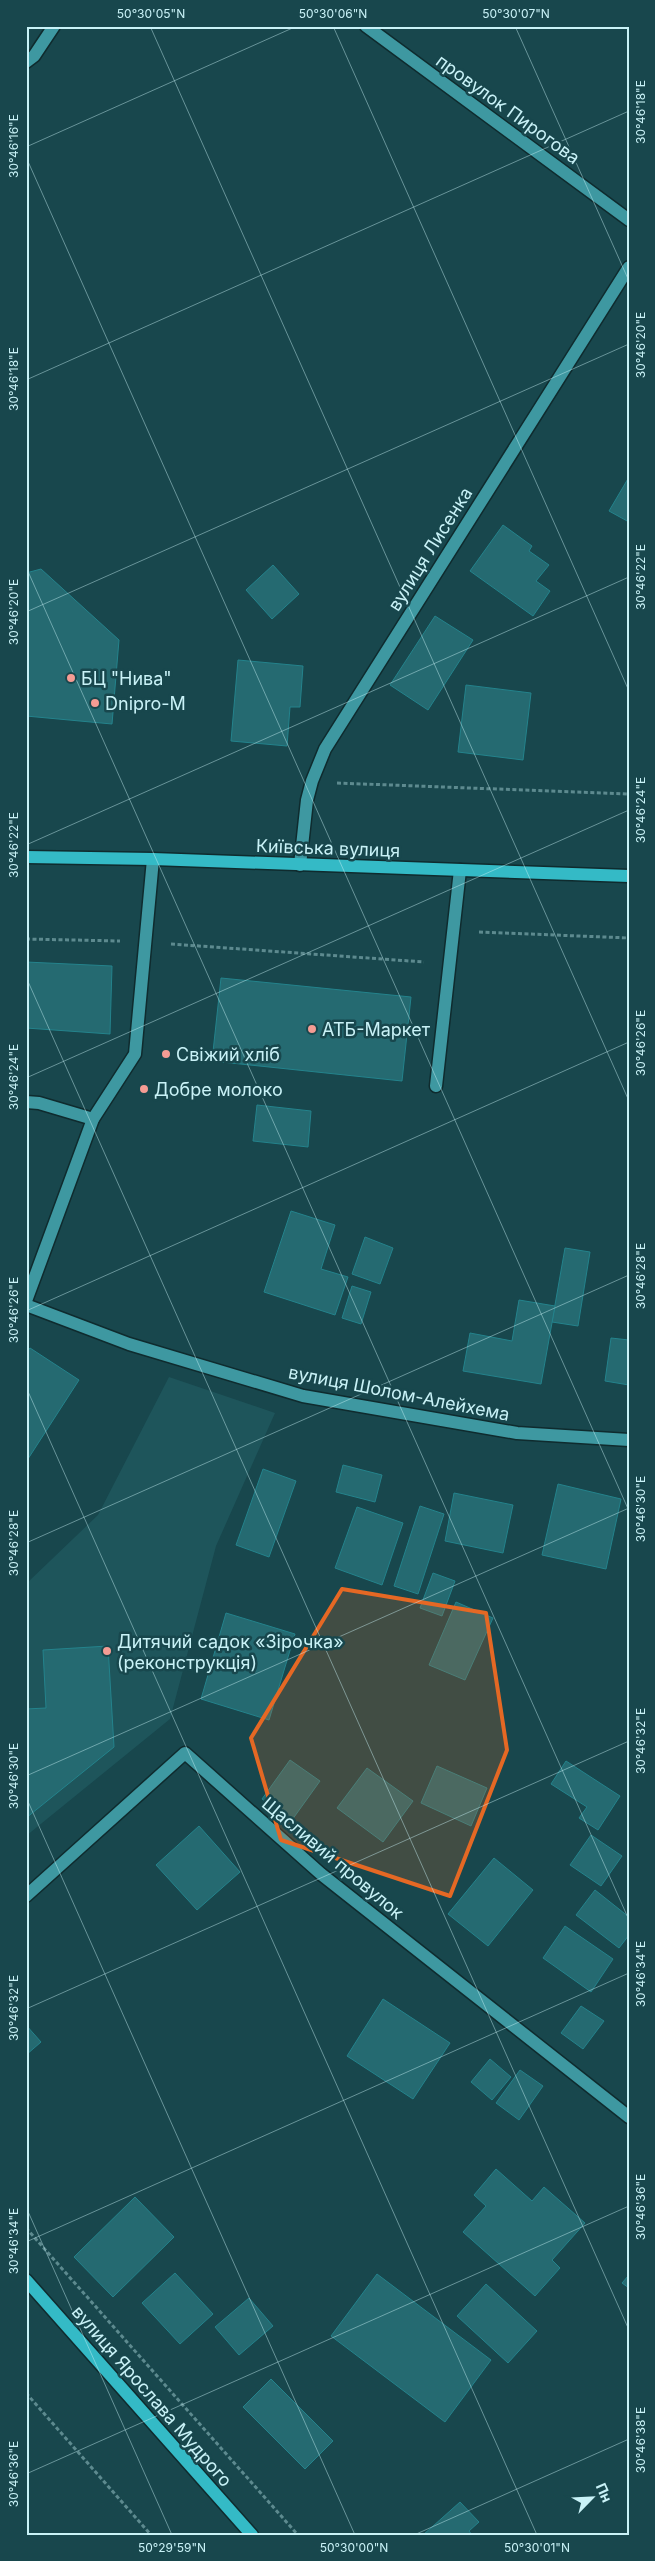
<svg xmlns="http://www.w3.org/2000/svg" width="655" height="2561" viewBox="0 0 655 2561" font-family="Inter,sans-serif">
<style>
.built{fill:#1e555b}
.building{fill:#256a71;stroke:#24838c}
.lines{fill:none;stroke-linecap:round;stroke-linejoin:round}
.lane-casing{stroke:#0f2b2e;stroke-width:15}
.street-casing{stroke:#0f2b2e;stroke-width:15}
.primary-casing{stroke:#0f2b2e;stroke-width:15}
.path{stroke:#5d8a8f;stroke-width:3;stroke-dasharray:4 2.5;stroke-linecap:butt}
.lane{stroke:#3e98a1;stroke-width:12}
.street{stroke:#3e98a1;stroke-width:12}
.primary{stroke:#34bac6;stroke-width:12}
.marked{fill:#e56824;fill-opacity:0.2;stroke:#e56824;stroke-width:4;stroke-linejoin:round}
.ticks{fill:none;stroke:#c9f2f7;stroke-width:1;stroke-opacity:0.45}
.poi-dot{fill:#f59c94;stroke:#18474d;stroke-width:2}
.labels{text-anchor:middle;dominant-baseline:central;stroke-width:5;stroke-linejoin:round;paint-order:stroke}
.street-label{font-size:18px;fill:#c9f2f7;stroke:#18474d}
.poi-label{font-size:18px;fill:#c9f2f7;stroke:#18474d;text-anchor:start}
.neatline{fill:none;stroke:#c9f2f7;stroke-width:2}
.ticks-label{font-size:12px;text-anchor:middle;fill:#c9f2f7}
</style>
<rect width="100%" height="100%" fill="#18474d"/>
<polygon class="built" points="169,1377 275,1413 216,1546 170,1719 26,1836 26,1584 98,1515"/>
<g class="building">
<polygon points="629,477 629,522 609,511"/>
<polygon points="503,525 532,546 529,551 549,565 536,581 550,591 533,616 470,571"/>
<polygon points="273,565 299,594 272,619 246,590"/>
<polygon points="41,569 119,640 112,724 26,716 26,573"/>
<polygon points="435,616 473,640 428,710 390,685"/>
<polygon points="238,660 303,666 300,707 290,707 287,746 231,741"/>
<polygon points="466,685 531,693 523,760 458,752"/>
<polygon points="26,962 112,966 110,1034 26,1028"/>
<polygon points="221,978 411,997 402,1081 212,1061"/>
<polygon points="257,1105 311,1111 308,1147 253,1141"/>
<polygon points="291,1211 335,1225 321,1269 348,1277 335,1315 264,1292"/>
<polygon points="365,1237 393,1248 380,1284 352,1274"/>
<polygon points="565,1248 590,1252 578,1326 552,1322"/>
<polygon points="352,1286 371,1292 361,1324 342,1318"/>
<polygon points="519,1300 555,1306 541,1384 463,1371 470,1333 512,1341"/>
<polygon points="611,1338 629,1340 629,1385 605,1381"/>
<polygon points="30,1348 79,1380 26,1462 26,1353"/>
<polygon points="343,1465 382,1475 375,1502 336,1492"/>
<polygon points="263,1469 296,1481 269,1557 236,1545"/>
<polygon points="558,1484 621,1499 606,1569 542,1555"/>
<polygon points="454,1493 513,1505 503,1553 445,1541"/>
<polygon points="420,1506 444,1514 418,1594 394,1586"/>
<polygon points="357,1507 403,1523 382,1585 335,1568"/>
<polygon points="433,1573 455,1581 442,1616 420,1608"/>
<polygon points="456,1602 493,1618 465,1680 429,1665"/>
<polygon points="226,1613 295,1634 269,1720 201,1699"/>
<polygon points="108,1646 114,1747 26,1818 26,1709 46,1708 43,1650"/>
<polygon points="290,1760 320,1781 292,1820 262,1799"/>
<polygon points="566,1761 620,1796 598,1830 579,1818 587,1807 551,1784"/>
<polygon points="437,1766 487,1788 471,1826 421,1803"/>
<polygon points="367,1768 413,1801 383,1842 337,1808"/>
<polygon points="199,1826 240,1872 197,1910 156,1865"/>
<polygon points="591,1835 622,1856 601,1886 570,1865"/>
<polygon points="494,1858 533,1890 488,1946 448,1914"/>
<polygon points="595,1890 629,1917 629,1935 619,1948 576,1915"/>
<polygon points="565,1926 613,1959 591,1992 543,1958"/>
<polygon points="383,1999 450,2043 413,2099 347,2056"/>
<polygon points="581,2006 604,2021 583,2049 561,2033"/>
<polygon points="26,2025 41,2042 26,2055"/>
<polygon points="490,2059 511,2077 492,2100 471,2082"/>
<polygon points="520,2070 543,2086 519,2120 496,2103"/>
<polygon points="496,2169 532,2201 544,2187 585,2223 552,2260 560,2268 535,2296 463,2232 486,2206 474,2195"/>
<polygon points="135,2197 174,2237 113,2297 74,2257"/>
<polygon points="175,2273 213,2314 180,2344 142,2303"/>
<polygon points="377,2274 491,2360 445,2422 331,2336"/>
<polygon points="629,2275 629,2288 622,2283"/>
<polygon points="486,2284 537,2331 508,2363 457,2316"/>
<polygon points="249,2298 273,2326 239,2355 215,2327"/>
<polygon points="271,2379 333,2441 305,2469 243,2407"/>
<polygon points="460,2502 479,2522 469,2531 472,2535 423,2535"/>
</g>
<g class="lines">
<g class="lane-casing">
<g id="lane">
<polyline points="436,1086 460,870"/>
<polyline points="26,1102 39,1103 93,1119"/>
<polyline points="26,1301 93,1119 135,1054 153,859"/>
</g>
</g>
<g class="street-casing">
<g id="street">
<polyline points="366,26 629,220"/>
<polyline points="26,62 34,56 54,26"/>
<polyline points="300,865 307,800 312,781 325,749 629,267"/>
<polyline points="26,1305 129,1344 303,1396 517,1433 629,1440"/>
<polyline points="26,1896 185,1753 321,1874 629,2117"/>
</g>
</g>
<g class="primary-casing">
<g id="primary">
<polyline points="26,857 153,859 629,876"/>
<polyline points="26,2280 252,2535"/>
</g>
</g>
<g class="path">
<polyline points="337,783 629,794"/>
<polyline points="479,932 629,938"/>
<polyline points="26,939 120,941"/>
<polyline points="171,944 424,962"/>
<polyline points="26,2228 298,2535"/>
<polyline points="26,2393 151,2535"/>
</g>
<use href="#lane" class="lane"/>
<use href="#street" class="street"/>
<use href="#primary" class="primary"/>
</g>
<path class="marked" d="M342 1589 486 1613 507 1750 450 1896 281 1840 251 1738Z"/>
<path class="ticks" d="M150 26 629 1101M333 26 629 691M515 26 629 281M26 147 297 26M26 157 629 1511M26 380 629 111M26 567 629 1920M26 612 629 344M26 845 629 577M26 977 629 2330M26 1078 629 810M26 1311 629 1042M26 1387 537 2535M26 1543 629 1275M26 1776 629 1508M26 1797 355 2535M26 2009 629 1741M26 2207 172 2535M26 2242 629 1973M26 2474 629 2206M414 2535 629 2439"/>
<g class="poi-dot">
<circle cx="71" cy="678" r="5"/>
<circle cx="95" cy="703" r="5"/>
<circle cx="312" cy="1029" r="5"/>
<circle cx="166" cy="1054" r="5"/>
<circle cx="144" cy="1089" r="5"/>
<circle cx="107" cy="1651" r="5"/>
</g>
<g class="labels">
<g class="street-label">
<text transform="translate(508 109) rotate(36)">провулок Пирогова</text>
<text transform="translate(430 549) rotate(-58)">вулиця Лисенка</text>
<text transform="translate(328 848) rotate(2)">Київська вулиця</text>
<text transform="translate(399 1393) rotate(11)">вулиця Шолом-Алейхема</text>
<text transform="translate(333 1858) rotate(40)">Щасливий провулок</text>
<text transform="translate(152 2396) rotate(49)">вулиця Ярослава Мудрого</text>
</g>
<g class="poi-label">
<text x="81" y="678">БЦ "Нива"</text>
<text x="105" y="703">Dnipro-M</text>
<text x="322" y="1029">АТБ-Маркет</text>
<text x="176" y="1054">Свіжий хліб</text>
<text x="154" y="1089">Добре молоко</text>
<text x="117" y="1641">Дитячий садок «Зірочка»<tspan x="117" dy="21">(реконструкція)</tspan></text>
</g>
</g>
<rect width="655" height="2561" fill="none" stroke="#18474d" stroke-width="55"/>
<g transform="translate(592 2498) rotate(66)" stroke="#18474d" stroke-width="4" paint-order="stroke">
<path d="M0-4L9 19L0 12L-9 19Z" fill="#c9f2f7"/>
<text y="-8" font-size="14" font-weight="bold" text-anchor="middle" fill="#c9f2f7">Пн</text>
</g>
<rect x="28" y="28" width="600" height="2506" class="neatline"/>
<g class="ticks-label">
<text x="151" y="18">50°30'05"N</text>
<text x="333" y="18">50°30'06"N</text>
<text x="516" y="18">50°30'07"N</text>
<text transform="translate(641 112) rotate(-90)" y="4">30°46'18"E</text>
<text transform="translate(14 146) rotate(-90)" y="4">30°46'16"E</text>
<text transform="translate(641 345) rotate(-90)" y="4">30°46'20"E</text>
<text transform="translate(14 379) rotate(-90)" y="4">30°46'18"E</text>
<text transform="translate(641 577) rotate(-90)" y="4">30°46'22"E</text>
<text transform="translate(14 612) rotate(-90)" y="4">30°46'20"E</text>
<text transform="translate(641 810) rotate(-90)" y="4">30°46'24"E</text>
<text transform="translate(14 845) rotate(-90)" y="4">30°46'22"E</text>
<text transform="translate(641 1043) rotate(-90)" y="4">30°46'26"E</text>
<text transform="translate(14 1077) rotate(-90)" y="4">30°46'24"E</text>
<text transform="translate(641 1276) rotate(-90)" y="4">30°46'28"E</text>
<text transform="translate(14 1310) rotate(-90)" y="4">30°46'26"E</text>
<text transform="translate(641 1509) rotate(-90)" y="4">30°46'30"E</text>
<text transform="translate(14 1543) rotate(-90)" y="4">30°46'28"E</text>
<text transform="translate(641 1741) rotate(-90)" y="4">30°46'32"E</text>
<text transform="translate(14 1776) rotate(-90)" y="4">30°46'30"E</text>
<text transform="translate(641 1974) rotate(-90)" y="4">30°46'34"E</text>
<text transform="translate(14 2008) rotate(-90)" y="4">30°46'32"E</text>
<text transform="translate(641 2207) rotate(-90)" y="4">30°46'36"E</text>
<text transform="translate(14 2241) rotate(-90)" y="4">30°46'34"E</text>
<text transform="translate(641 2440) rotate(-90)" y="4">30°46'38"E</text>
<text transform="translate(14 2474) rotate(-90)" y="4">30°46'36"E</text>
<text x="172" y="2552">50°29'59"N</text>
<text x="354" y="2552">50°30'00"N</text>
<text x="537" y="2552">50°30'01"N</text>
</g>
</svg>
